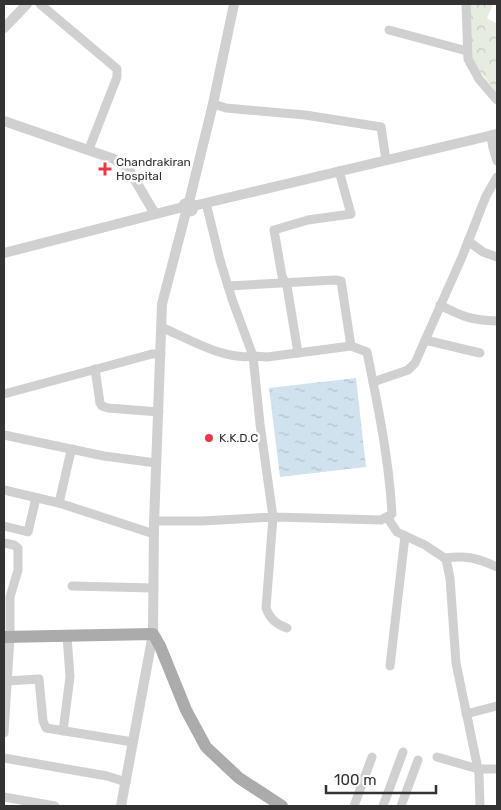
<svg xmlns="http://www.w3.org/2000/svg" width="501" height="810" viewBox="0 0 501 810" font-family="Rubik,sans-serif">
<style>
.forest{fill:url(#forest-crowns)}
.water{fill:url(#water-ripples)}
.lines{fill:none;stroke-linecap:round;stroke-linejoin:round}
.minor{stroke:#d0d0d0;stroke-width:9}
.tertiary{stroke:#d0d0d0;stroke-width:10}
.primary{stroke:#ababab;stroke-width:12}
.poi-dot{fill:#e63946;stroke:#fff;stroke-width:2}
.labels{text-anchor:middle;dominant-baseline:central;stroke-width:5;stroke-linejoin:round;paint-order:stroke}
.poi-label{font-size:12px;fill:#333;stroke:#fff;text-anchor:start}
</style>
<defs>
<pattern id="forest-crowns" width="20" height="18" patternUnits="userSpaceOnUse" patternTransform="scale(1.25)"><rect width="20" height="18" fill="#e6ecdf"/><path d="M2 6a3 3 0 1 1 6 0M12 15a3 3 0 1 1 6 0" fill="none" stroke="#c6cbc0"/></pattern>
<pattern id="water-ripples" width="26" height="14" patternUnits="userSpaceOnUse" patternTransform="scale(1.25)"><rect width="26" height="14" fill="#cfe2ee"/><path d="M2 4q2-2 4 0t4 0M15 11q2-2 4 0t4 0" fill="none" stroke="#b2c2cd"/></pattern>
</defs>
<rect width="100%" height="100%" fill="#fff"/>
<polygon class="forest" points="470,4 493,4 487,18 497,24 497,93 468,56"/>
<polygon class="water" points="356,378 366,467 280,477 269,388"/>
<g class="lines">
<g class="minor">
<polyline points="40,4 117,69 117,77 89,149"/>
<polyline points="466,4 468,59 479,79 497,100"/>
<polyline points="389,30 467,51"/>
<polyline points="213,104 226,108 305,115 381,127 386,160"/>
<polyline points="491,135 493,148 497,161"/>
<polyline points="468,241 483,252 497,257"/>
<polyline points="228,286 335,280 341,281 351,346"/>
<path d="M440 305C463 317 471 320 497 321"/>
<path d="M161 327C187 338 225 361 253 356L232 299 220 260 206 203"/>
<polyline points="425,340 480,353"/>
<polyline points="298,353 287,286 282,276 274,230 308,220 351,214 339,171"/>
<polyline points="95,369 100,403 102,406 108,408 159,412"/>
<polyline points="373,382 408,370 415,363 462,257 486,196 497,177"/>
<polyline points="4,394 152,354 161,354"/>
<polyline points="4,435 104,456 156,463"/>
<polyline points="4,490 59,503 70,455 73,449"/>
<polyline points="59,503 154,534"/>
<polyline points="387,517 397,532 425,545 446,559 450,578 456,663 479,774 480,806"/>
<path d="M154 521H202L273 517H274L381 520 392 514C389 459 378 406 367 352L351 346 267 357 253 356 260 424 273 517 266 608C270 619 276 624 287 628"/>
<polyline points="4,526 28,532 36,498"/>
<polyline points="4,543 14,545 18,548 18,570 10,597 10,637 4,733"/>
<path d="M445 558C466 555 477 558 497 567"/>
<polyline points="72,586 153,588"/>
<polyline points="390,666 405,536"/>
<polyline points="7,681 39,679 43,721 46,728 133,742"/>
<polyline points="466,714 497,706"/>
<polyline points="63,731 70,677 67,636"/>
<polyline points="437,757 478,769 497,769"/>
<polyline points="4,758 107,776 126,782"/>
<polyline points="4,797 55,806"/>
<polyline points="354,806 372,757"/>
<polyline points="383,806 403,752"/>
<polyline points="401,806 418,760"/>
</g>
<g class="tertiary">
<polyline points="4,28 27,4"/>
<polyline points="4,121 114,159 128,168 155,214"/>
<polyline points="189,202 213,104 234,4"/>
<polyline points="193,206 497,134"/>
<polyline points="4,253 183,207"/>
<polyline points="121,806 153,634 154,524 162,304 186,212 183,207 184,204 189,202 192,204 193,209 192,211 186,212"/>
</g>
<polyline class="primary" points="4,637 153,634 160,646 186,710 206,747 239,778 282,806"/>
</g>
<g class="poi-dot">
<path d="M102.5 161.5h5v5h5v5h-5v5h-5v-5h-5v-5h5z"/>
<circle cx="209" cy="438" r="5"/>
</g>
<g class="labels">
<g class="poi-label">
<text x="116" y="162">Chandrakiran<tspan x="116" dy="14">Hospital</tspan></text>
<text x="219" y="438">K.K.D.C</text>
</g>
</g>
<rect width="501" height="810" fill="none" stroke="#333333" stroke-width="10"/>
<path d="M326 785v8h110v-8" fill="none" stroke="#333333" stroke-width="2.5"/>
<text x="334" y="785" font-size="15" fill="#333333" stroke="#ffffff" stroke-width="4" paint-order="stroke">100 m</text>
</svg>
